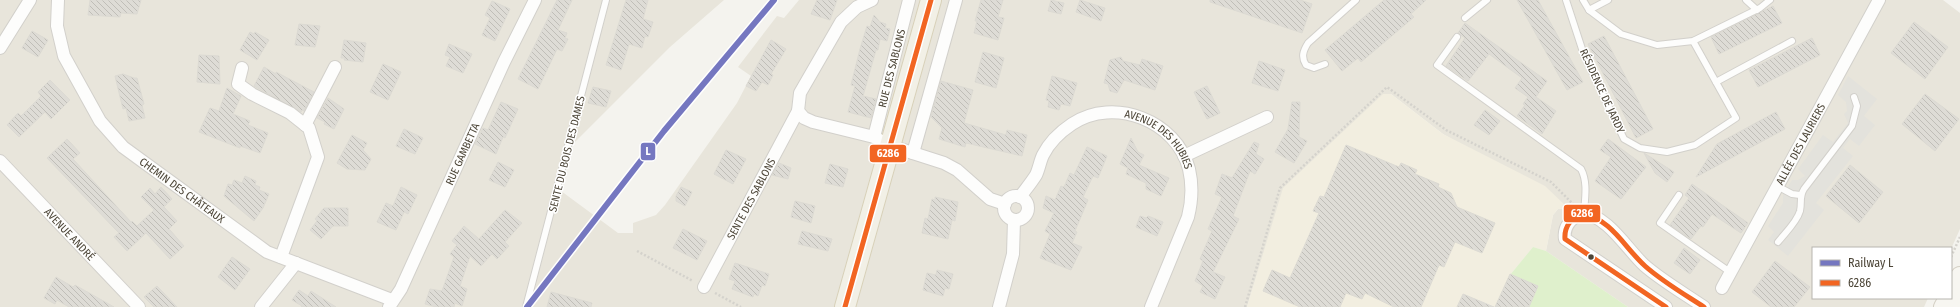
<svg xmlns="http://www.w3.org/2000/svg" width="1960" height="307" viewBox="0 0 1960 307" font-family="'Fira Sans Condensed',sans-serif">
<style>
.residential{fill:#e8e5db}
.education{fill:#f2eee0}
.grass{fill:#dff0cc}
.parking{fill:#e3e2dc}
.building{fill:url(#building-back-hatch);stroke:#dcdad3}
.lines{fill:none;stroke-linecap:round;stroke-linejoin:round}
.lane-casing{stroke:#d2d0cb;stroke-width:8}
.street-casing{stroke:#d2d0cb;stroke-width:14}
.secondary-casing{stroke:#d4d0c4;stroke-width:20}
.primary-casing{stroke:#d8d1b9;stroke-width:22}
.path{stroke:#d4d2cc;stroke-width:2.5;stroke-dasharray:2 2;stroke-linecap:butt}
.lane{stroke:#fdfdfc;stroke-width:6}
.street{stroke:#fdfdfc;stroke-width:12}
.secondary{stroke:#f7f6f1;stroke-width:18}
.primary{stroke:#f2f0e6;stroke-width:20}
.bus-1-casing{stroke:#fff;stroke-width:8}
.bus-1{stroke:#f26522;stroke-width:5}
.rail-1-casing{stroke:#fff;stroke-width:9}
.rail-1{stroke:#7577c0;stroke-width:6}
.bus-dot{fill:#4c4537;stroke:#fff;stroke-width:1.5}
.labels{text-anchor:middle;dominant-baseline:central;stroke-width:3;stroke-linejoin:round;paint-order:stroke}
.street-label{font-size:11px;fill:#4c4537;stroke:#fff}
.line-badge{stroke:#fff;stroke-width:1.5}
.badge-label{font-size:11px;text-anchor:middle;font-weight:bold;fill:#fff}
</style>
<defs>
<pattern id="building-back-hatch" width="6" height="6" patternUnits="userSpaceOnUse"><rect width="6" height="6" fill="#dedcd6"/><path d="M-1 5l2 2M0 0l6 6M5-1l2 2" fill="none" stroke="#c0beb8"/></pattern>
</defs>
<rect width="100%" height="100%" fill="#f4f3ee"/>
<polygon class="residential" points="0,0 724,0 670,47 573,144 557,188 618,233 633,233 633,223 656,215 665,205 737,103 751,76 738,67 777,16 784,18 799,0 1943,0 1960,13 1960,229 1951,249 1813,248 1813,298 1928,298 1924,307 1628,307 1546,251 1553,215 1558,209 1568,208 1443,134 1391,94 1284,188 1247,307 0,307"/>
<polygon class="education" points="1383,94 1391,94 1443,134 1545,186 1568,208 1558,209 1553,215 1546,251 1533,247 1510,275 1495,307 1463,294 1457,307 1247,307 1283,188"/>
<polygon class="grass" points="1533,247 1546,251 1628,307 1495,307 1510,275"/>
<polygon class="parking" points="1848,76 1877,99 1864,116 1875,125 1859,146 1850,139 1843,148 1853,156 1816,203 1824,210 1788,256 1768,240 1774,232 1768,226 1783,203 1783,195 1792,180 1798,180 1805,176 1798,169 1823,135 1833,142 1848,123 1844,114 1847,111 1846,102 1838,95"/>
<g class="building">
<polygon points="90,0 141,0 137,14 121,13 120,17 88,15"/>
<polygon points="557,0 572,0 558,30 567,33 565,38 568,39 562,51 557,49 538,89 518,79"/>
<polygon points="626,0 648,0 643,19 653,22 648,37 645,36 642,48 629,44 621,70 606,65"/>
<polygon points="817,0 837,0 830,20 811,14"/>
<polygon points="981,0 1003,0 998,17 1004,18 998,40 974,33 977,21 975,21"/>
<polygon points="1051,0 1064,3 1061,14 1048,11"/>
<polygon points="1080,0 1105,8 1101,21 1076,12"/>
<polygon points="1210,0 1300,0 1312,4 1302,33 1210,2"/>
<polygon points="1384,0 1426,0 1411,14 1414,17 1361,62 1358,58 1342,71 1325,50"/>
<polygon points="1517,0 1538,0 1583,82 1567,90"/>
<polygon points="492,1 510,9 495,41 482,35 490,18 485,15"/>
<polygon points="1773,6 1782,23 1719,54 1711,37"/>
<polygon points="874,15 880,22 886,24 885,28 890,29 887,41 880,39 878,50 876,50 863,96 876,99 871,118 848,112 855,86 851,85 860,49 867,26 870,27"/>
<polygon points="1914,22 1948,47 1925,79 1891,53"/>
<polygon points="1465,23 1547,81 1536,97 1556,111 1542,134 1517,116 1525,105 1523,104 1528,97 1515,88 1522,78 1489,54 1468,81 1446,66 1465,38 1458,33"/>
<polygon points="299,24 320,26 315,47 295,45"/>
<polygon points="32,31 48,40 38,57 22,48"/>
<polygon points="250,32 254,34 255,32 269,40 257,60 240,50"/>
<polygon points="1604,36 1653,129 1636,138 1588,44"/>
<polygon points="1812,38 1820,55 1758,87 1749,70"/>
<polygon points="344,40 366,43 363,62 344,60 345,58 341,58"/>
<polygon points="771,40 786,49 771,74 773,75 768,85 762,82 756,91 746,86"/>
<polygon points="449,44 472,54 463,73 446,66 450,57 445,55"/>
<polygon points="983,52 1004,58 996,88 975,82"/>
<polygon points="199,55 219,56 220,84 197,82"/>
<polygon points="1121,57 1123,61 1140,65 1142,59 1163,66 1155,90 1124,80 1117,93 1110,91 1108,84 1104,83 1110,60"/>
<polygon points="1259,61 1285,70 1278,91 1252,83"/>
<polygon points="383,64 401,72 388,100 370,92"/>
<polygon points="264,67 276,74 276,72 314,92 304,111 302,110 301,112 254,86"/>
<polygon points="123,74 134,78 137,78 144,104 142,105 145,118 129,121 126,108 123,109 115,76"/>
<polygon points="1052,76 1077,83 1070,106 1061,104 1059,110 1048,107 1049,101 1046,100"/>
<polygon points="50,80 70,100 51,119 45,112 19,137 7,125 18,113 21,116 41,96 38,92"/>
<polygon points="941,81 973,90 964,123 1006,135 1007,130 1027,135 1022,156 966,143 965,147 939,139 942,128 931,117"/>
<polygon points="1207,86 1220,113 1207,119 1194,92"/>
<polygon points="593,87 611,91 606,107 588,103"/>
<polygon points="227,88 241,96 233,114 250,121 248,125 268,133 260,153 240,146 240,148 199,132 210,108 219,111"/>
<polygon points="1925,94 1959,119 1935,151 1902,124"/>
<polygon points="328,98 344,109 334,129 324,124 325,122 317,118"/>
<polygon points="501,102 518,109 505,138 503,137 496,154 475,144 483,128 488,130"/>
<polygon points="1292,102 1300,102 1299,137 1307,141 1294,163 1275,152 1288,129"/>
<polygon points="1485,110 1500,121 1489,135 1474,125"/>
<polygon points="1776,112 1785,129 1696,177 1717,144"/>
<polygon points="404,129 423,138 415,154 396,146"/>
<polygon points="352,135 367,143 363,150 371,159 365,170 347,169 337,163"/>
<polygon points="1131,138 1138,152 1144,155 1139,165 1169,178 1161,196 1146,189 1146,183 1126,174 1128,168 1120,164"/>
<polygon points="67,139 80,153 73,159 131,222 132,221 137,226 154,210 141,197 150,188 155,194 161,187 172,199 164,207 177,221 169,229 184,246 170,259 146,233 127,251 114,237 119,233 47,158"/>
<polygon points="1608,139 1646,167 1621,199 1595,181 1611,157 1600,150"/>
<polygon points="1254,142 1259,144 1256,154 1264,159 1255,174 1250,171 1233,216 1239,219 1213,272 1225,277 1215,299 1200,292 1203,286 1195,281 1203,261 1200,259 1212,231 1208,229 1222,197 1215,194 1222,174 1232,178"/>
<polygon points="1346,145 1399,167 1401,163 1417,170 1415,174 1439,184 1438,187 1451,193 1457,207 1495,223 1482,253 1455,242 1444,267 1439,265 1421,307 1394,307 1365,293 1362,299 1346,293 1340,307 1300,307 1263,291 1272,270 1290,278 1319,213 1313,211 1320,196 1324,197"/>
<polygon points="1087,147 1107,156 1098,178 1093,176 1083,197 1088,200 1075,231 1077,232 1072,243 1082,247 1071,270 1040,258 1050,234 1045,231 1054,213 1043,208 1046,196 1055,200 1061,186 1064,187 1070,173 1074,175"/>
<polygon points="726,150 746,159 733,184 714,174"/>
<polygon points="1644,153 1674,172 1667,182 1655,173"/>
<polygon points="498,162 514,170 505,187 489,180"/>
<polygon points="779,163 791,168 788,179 772,175"/>
<polygon points="830,164 848,169 843,187 825,183"/>
<polygon points="1850,165 1883,192 1859,223 1826,196"/>
<polygon points="245,176 256,181 255,185 260,187 259,190 269,194 263,208 254,221 224,196 228,184 232,185 234,180 242,183"/>
<polygon points="1692,184 1748,223 1741,233 1712,214 1703,227 1701,226 1691,239 1670,225 1689,198 1685,195"/>
<polygon points="401,187 417,195 408,214 404,212 396,230 377,222 386,203 393,206"/>
<polygon points="681,187 692,192 685,206 676,201 676,196"/>
<polygon points="935,197 958,202 955,221 952,220 948,239 922,233 925,218 928,219 932,199 935,200"/>
<polygon points="795,201 815,206 811,223 791,217"/>
<polygon points="324,208 348,208 348,226 333,226 321,239 310,230 317,221 315,219"/>
<polygon points="505,210 522,223 505,242 509,246 497,259 492,254 481,266 470,256 460,286 467,289 462,306 455,303 454,307 436,307 425,304 430,289 442,291 454,257 450,254 457,245 452,241 464,226 479,239"/>
<polygon points="1140,216 1146,218 1148,216 1163,222 1157,236 1136,227"/>
<polygon points="683,229 707,241 697,260 673,248"/>
<polygon points="802,231 832,239 828,251 798,244"/>
<polygon points="1684,248 1700,260 1690,274 1674,263"/>
<polygon points="232,257 250,269 235,290 218,277"/>
<polygon points="1775,261 1810,287 1794,307 1771,307 1752,292"/>
<polygon points="735,263 769,274 765,286 762,285 758,296 754,294 753,297 732,289 735,281 729,279"/>
<polygon points="937,270 953,274 949,289 945,288 943,296 923,290 927,273 936,275"/>
<polygon points="1510,274 1538,286 1529,307 1495,307"/>
<polygon points="56,277 73,287 75,285 114,307 69,307 57,300 55,304 44,298"/>
<polygon points="157,286 177,307 154,307 144,297"/>
<polygon points="299,290 308,296 311,291 336,307 301,307 302,306 292,300"/>
<polygon points="551,292 592,303 591,307 547,307"/>
<polygon points="1463,294 1494,307 1457,307"/>
</g>
<g class="lines">
<g class="lane-casing">
<g id="lane">
<polyline points="1566,0 1584,55 1624,139 1640,148 1667,152 1695,145 1736,118 1693,41"/>
<polyline points="1583,0 1589,10 1621,34 1657,45 1693,41 1760,8 1770,0"/>
<polyline points="1746,0 1757,10"/>
<polyline points="1589,10 1608,0"/>
<polyline points="1465,18 1487,0"/>
<path d="M1457 37 1437 65 1581 169C1588 182 1585 198 1584 213"/>
<path d="M1325 64 1314 68 1306 65C1301 57 1303 51 1308 43L1356 0"/>
<polyline points="1716,82 1792,41"/>
<polyline points="1777,186 1792,194 1800,195"/>
<polyline points="1679,195 1660,223 1730,272"/>
<path d="M1778 242C1785 233 1797 222 1800 211 1802 202 1799 197 1804 189L1852 126 1857 106 1854 97"/>
<polyline points="526,307 606,0"/>
</g>
</g>
<g class="street-casing">
<g id="street">
<path id="s1" d="M58 0 57 26 64 56 100 121 123 147 267 252 392 300"/>
<polyline points="872,0 857,7 841,22 800,93 798,111 804,118 813,122 874,137 891,146 944,163 957,170 990,199 1005,204"/>
<polyline points="0,48 30,0"/>
<polyline points="242,68 238,84 252,94 290,113 309,128 318,157 281,257"/>
<polyline points="305,125 335,67"/>
<path id="s2" d="M874 137 909 0"/>
<polyline points="913,153 956,0"/>
<polyline points="1184,156 1267,117"/>
<path id="s3" d="M0 161 139 307"/>
<circle cx="1016" cy="208" r="12"/>
<path id="s4" d="M1020 197C1025 190 1031 183 1036 175 1039 169 1040 161 1043 155 1049 143 1060 132 1072 124 1114 96 1177 121 1189 169 1193 186 1192 201 1188 217L1151 307"/>
<path id="s5" d="M704 287 798 111"/>
<path id="s6" d="M1722 288 1879 0"/>
<polyline points="261,307 296,263"/>
<path id="s7" d="M389 307 401 289 504 62 535 0"/>
<polyline points="999,307 1013,254 1014,220"/>
<path d="M1666 307 1565 239C1563 227 1571 218 1582 213 1607 215 1627 249 1644 265 1661 280 1685 294 1704 307"/>
</g>
</g>
<g class="secondary-casing">
<g id="secondary">
<polyline points="1951,292 1960,276"/>
<polyline points="1943,307 1948,298"/>
<polyline points="1959,307 1960,303"/>
</g>
</g>
<g class="primary-casing">
<polyline id="primary" points="845,307 931,0"/>
</g>
<g class="path">
<polyline points="637,251 693,281"/>
<polyline points="1951,257 1960,237"/>
<polyline points="715,293 741,307"/>
<polyline points="1245,307 1280,188 1387,87 1446,130 1551,182 1573,204"/>
</g>
<use href="#lane" class="lane"/>
<use href="#street" class="street"/>
<use href="#secondary" class="secondary"/>
<use href="#primary" class="primary"/>
<g class="bus-1-casing">
<g id="bus-1">
<polyline points="845,307 931,0"/>
<path d="M1666 307 1565 239C1564 226 1571 219 1582 213 1612 220 1624 247 1645 266 1663 282 1684 294 1704 307"/>
</g>
</g>
<use href="#bus-1" class="bus-1"/>
<g class="rail-1-casing">
<polyline id="rail-1" points="527,307 664,131 774,0"/>
</g>
<use href="#rail-1" class="rail-1"/>
</g>
<circle class="bus-dot" cx="1591" cy="257" r="3.5"/>
<g class="labels">
<g class="street-label">
<text stroke="none"><textPath href="#s2" startOffset="71">RUE DES SABLONS</textPath></text>
<text transform="translate(1602 91) rotate(65)">RÉSIDENCE DE JARDY</text>
<text stroke="none"><textPath href="#s4" startOffset="191">AVENUE DES HUBIES</textPath></text>
<text stroke="none"><textPath href="#s6" startOffset="164">ALLÉE DES LAURIERS</textPath></text>
<text stroke="none"><textPath href="#s7" startOffset="170">RUE GAMBETTA</textPath></text>
<text transform="translate(567 154) rotate(-76)">SENTE DU BOIS DES DAMES</text>
<text stroke="none"><textPath href="#s1" startOffset="239">CHEMIN DES CHÂTEAUX</textPath></text>
<text stroke="none"><textPath href="#s5" startOffset="100">SENTE DES SABLONS</textPath></text>
<text stroke="none"><textPath href="#s3" startOffset="101">AVENUE ANDRÉ</textPath></text>
</g>
</g>
<g class="line-badge">
<rect x="640" y="142" width="16" height="19" rx="4" fill="#7577c0"/>
<rect x="869" y="144" width="38" height="19" rx="4" fill="#f26522"/>
<rect x="1563" y="204" width="38" height="19" rx="4" fill="#f26522"/>
</g>
<g class="badge-label">
<text x="648" y="155">L</text>
<text x="888" y="157">6286</text>
<text x="1582" y="217">6286</text>
</g>
<rect x="1812" y="247" width="140" height="52" fill="#ffffff" stroke="#b7b5af"/>
<rect x="1820" y="260" width="20" height="6" fill="#7577c0" stroke="#b7b5af"/>
<text x="1848" y="267" font-size="12" fill="#4c4537">Railway L</text>
<rect x="1820" y="280" width="20" height="6" fill="#f26522" stroke="#b7b5af"/>
<text x="1848" y="287" font-size="12" fill="#4c4537">6286</text>
</svg>
